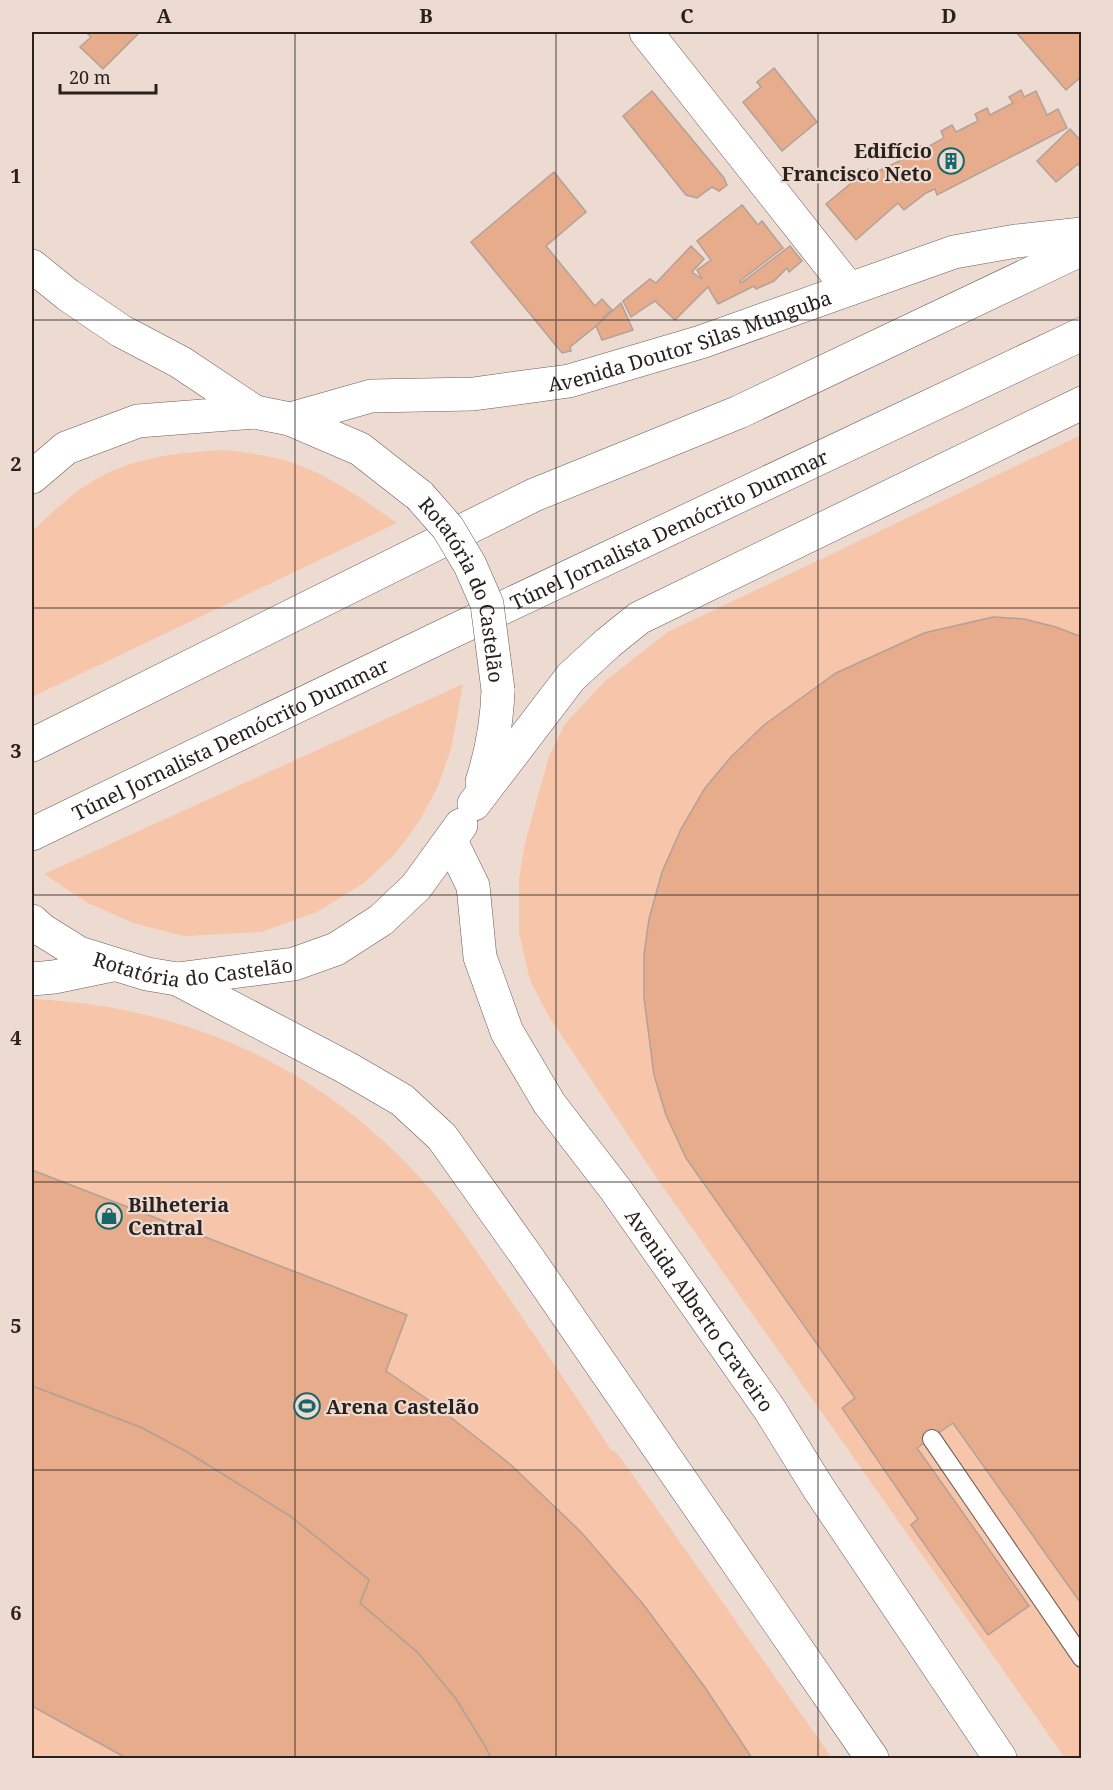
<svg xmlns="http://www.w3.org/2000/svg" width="1113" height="1790" viewBox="0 0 1113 1790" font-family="'Noto Serif',serif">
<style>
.green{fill:#f7c5aa}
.building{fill:#e7ac8c;stroke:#b2a198;stroke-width:1.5}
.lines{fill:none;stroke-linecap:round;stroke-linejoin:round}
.service-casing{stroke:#6c5d55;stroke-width:20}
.minor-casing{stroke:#6c5d55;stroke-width:34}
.primary-casing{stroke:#6c5d55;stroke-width:34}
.service{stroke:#fff;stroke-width:18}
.minor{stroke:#fff;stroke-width:33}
.primary{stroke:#fff;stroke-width:33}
.primary-bridge-casing{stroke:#6c5d55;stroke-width:34;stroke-linecap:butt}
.primary-bridge{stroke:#fff;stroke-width:33}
.grid{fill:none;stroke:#28211e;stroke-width:1.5;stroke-opacity:0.55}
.labels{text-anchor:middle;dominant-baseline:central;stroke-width:4.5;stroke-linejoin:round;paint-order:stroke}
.poi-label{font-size:20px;font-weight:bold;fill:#28211e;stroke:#eddbd1;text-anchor:start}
.street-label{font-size:20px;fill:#28211e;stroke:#eddbd1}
.neatline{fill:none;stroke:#28211e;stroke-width:2}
.grid-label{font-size:20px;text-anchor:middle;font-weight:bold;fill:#28211e}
</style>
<rect width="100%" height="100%" fill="#eddbd1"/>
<g class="green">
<polygon points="1081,435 1081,1758 1065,1758 656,1177 548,1015 530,980 519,933 519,879 525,843 549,756 565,724 605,681 668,632"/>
<path d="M224 450C244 452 264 455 284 460 326 472 362 499 397 523L32 697V532C50 514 69 496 91 482 130 458 179 452 224 450Z"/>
<polygon points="463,684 451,749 438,786 420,820 396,853 364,883 317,912 261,932 184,936 133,923 86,902 44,874"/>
<path d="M32 999C178 1006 310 1061 412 1169 444 1202 470 1242 497 1281 536 1337 574 1393 611 1450L616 1452 623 1461 832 1758H32Z"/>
</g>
<g class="building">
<polygon points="86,32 140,32 103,69 80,47 91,37"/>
<polygon points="1016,32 1082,32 1082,76 1066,90"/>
<polygon points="774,68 817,122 782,151 743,102 761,87 757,82"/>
<polygon points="1021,90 1024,97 1036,91 1047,115 1058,109 1067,128 937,195 935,189 926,193 904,210 898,203 856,240 826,204 868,169 872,174 916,153 912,146 918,142 922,150 944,138 941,131 952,125 956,132 978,121 975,114 987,108 990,115 1013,103 1009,97"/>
<polygon points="652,91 724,178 727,185 719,191 712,187 697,198 686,195 623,116"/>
<polygon points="1070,129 1082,142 1082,168 1078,164 1056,182 1037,161"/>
<polygon points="554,172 586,212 546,246 595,306 602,299 612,310 603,317 605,319 570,347 571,351 562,353 471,242"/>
<polygon points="742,205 758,225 762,221 783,248 740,281 741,283 790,246 802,261 789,272 787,268 774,281 756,289 754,286 718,304 708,287 675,320 655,301 631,317 623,301 650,279 656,283 691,246 704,259 692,272 702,279 697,270 711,260 697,241"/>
<polygon points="621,303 633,330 602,340 596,326"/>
<polygon points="993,617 1024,619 1056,627 1082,637 1082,1605 953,1423 917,1448 1029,1606 988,1635 911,1525 918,1519 842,1408 855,1398 686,1158 666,1115 654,1075 644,998 644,954 649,919 662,872 681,829 705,788 731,757 764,725 836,673 924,633"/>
<polygon points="32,1170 407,1315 386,1371 430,1401 510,1464 581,1532 643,1604 704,1686 752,1758 491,1758 485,1746 456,1699 418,1653 360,1603 369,1580 330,1548 290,1516 187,1452 140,1427 32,1386"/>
<polygon points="32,1386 140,1427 187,1452 290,1516 330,1548 369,1580 360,1603 418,1653 456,1699 485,1746 491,1758 126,1758 32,1706"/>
</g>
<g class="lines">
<g class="service-casing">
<polyline id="service" points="932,1439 1082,1658"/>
</g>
<g class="minor-casing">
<polyline id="minor" points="646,32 849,289"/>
</g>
<g class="primary-casing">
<g id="primary">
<polyline points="32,266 68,295 121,331 180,362 255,412"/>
<path id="s1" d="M290 419 371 396 473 394 569 381 701 342 954 252 1016 241 1082 234"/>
<polyline points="32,477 66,448 138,421 255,412 290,419 360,449 420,496"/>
<polyline points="32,745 534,495 739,412 1082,249"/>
<path d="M482 782C492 751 497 722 498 690"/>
<polyline points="474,804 571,677 608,643 639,618 1082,403"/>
<path id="s2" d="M32 834 449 633 1082 334"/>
<path id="s3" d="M451 841 473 886 480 957 507 1032 549 1103 616 1190 770 1410 819 1489 1000 1758"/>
<path id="s4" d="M32 921 42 930 79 953 147 974 177 979 294 964 336 949 381 920 416 887 461 825"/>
<polyline points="32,979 54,977 112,965"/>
<polyline points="177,979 347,1068 402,1100 442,1137 528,1258 872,1758"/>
</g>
</g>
<use href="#service" class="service"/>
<use href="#minor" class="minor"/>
<use href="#primary" class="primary"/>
<g class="primary-bridge-casing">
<g id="primary-bridge">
<path id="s5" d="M420 496 448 528 470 565 487 604 498 690"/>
</g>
</g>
<use href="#primary-bridge" class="primary-bridge"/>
</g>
<path class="grid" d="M295 32V1758M556 32V1758M818 32V1758M32 320H1082M32 608H1082M32 895H1082M32 1182H1082M32 1470H1082"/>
<defs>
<g id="building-ring" transform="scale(1.35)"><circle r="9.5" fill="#eddbd1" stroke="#17666a" stroke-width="1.5"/><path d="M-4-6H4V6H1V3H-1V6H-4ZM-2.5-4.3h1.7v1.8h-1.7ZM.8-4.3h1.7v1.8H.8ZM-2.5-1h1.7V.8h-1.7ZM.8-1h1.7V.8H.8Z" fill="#17666a"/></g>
<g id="shop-ring" transform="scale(1.35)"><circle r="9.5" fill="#eddbd1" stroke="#17666a" stroke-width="1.5"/><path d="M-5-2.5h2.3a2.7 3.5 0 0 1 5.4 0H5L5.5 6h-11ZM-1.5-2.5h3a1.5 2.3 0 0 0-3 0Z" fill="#17666a"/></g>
<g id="stadium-ring" transform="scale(1.35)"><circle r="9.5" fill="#eddbd1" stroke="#17666a" stroke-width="1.5"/><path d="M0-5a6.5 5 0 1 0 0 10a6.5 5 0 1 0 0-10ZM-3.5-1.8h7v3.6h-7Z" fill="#17666a"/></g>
</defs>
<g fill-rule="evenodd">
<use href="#building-ring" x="951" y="161"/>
<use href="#shop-ring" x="109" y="1216"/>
<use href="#stadium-ring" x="307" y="1406"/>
</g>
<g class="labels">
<g class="poi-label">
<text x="932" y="150" text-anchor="end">Edifício<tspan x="932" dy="23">Francisco Neto</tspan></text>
<text x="128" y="1204">Bilheteria<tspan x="128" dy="23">Central</tspan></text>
<text x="326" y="1406">Arena Castelão</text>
</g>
<g class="street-label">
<text stroke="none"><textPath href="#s1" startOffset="410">Avenida Doutor Silas Munguba</textPath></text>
<text stroke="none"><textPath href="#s2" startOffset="706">Túnel Jornalista Demócrito Dummar</textPath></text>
<text stroke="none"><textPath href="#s5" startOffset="106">Rotatória do Castelão</textPath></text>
<text stroke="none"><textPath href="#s2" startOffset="220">Túnel Jornalista Demócrito Dummar</textPath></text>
<text stroke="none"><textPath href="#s4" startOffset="174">Rotatória do Castelão</textPath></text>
<text stroke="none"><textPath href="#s3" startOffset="540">Avenida Alberto Craveiro</textPath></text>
</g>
</g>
<rect width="1113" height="1790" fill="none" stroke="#eddbd1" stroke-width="66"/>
<path d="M60 84v9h96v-9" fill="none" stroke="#28211e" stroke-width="3"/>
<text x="69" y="84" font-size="18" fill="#28211e" stroke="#eddbd1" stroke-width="4.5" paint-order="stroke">20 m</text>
<rect x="33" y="33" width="1047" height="1724" class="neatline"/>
<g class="grid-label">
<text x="164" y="23">A</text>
<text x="426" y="23">B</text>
<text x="687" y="23">C</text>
<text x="949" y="23">D</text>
<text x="16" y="183">1</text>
<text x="16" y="471">2</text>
<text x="16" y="758">3</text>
<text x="16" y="1045">4</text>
<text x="16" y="1333">5</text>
<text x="16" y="1620">6</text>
</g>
</svg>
